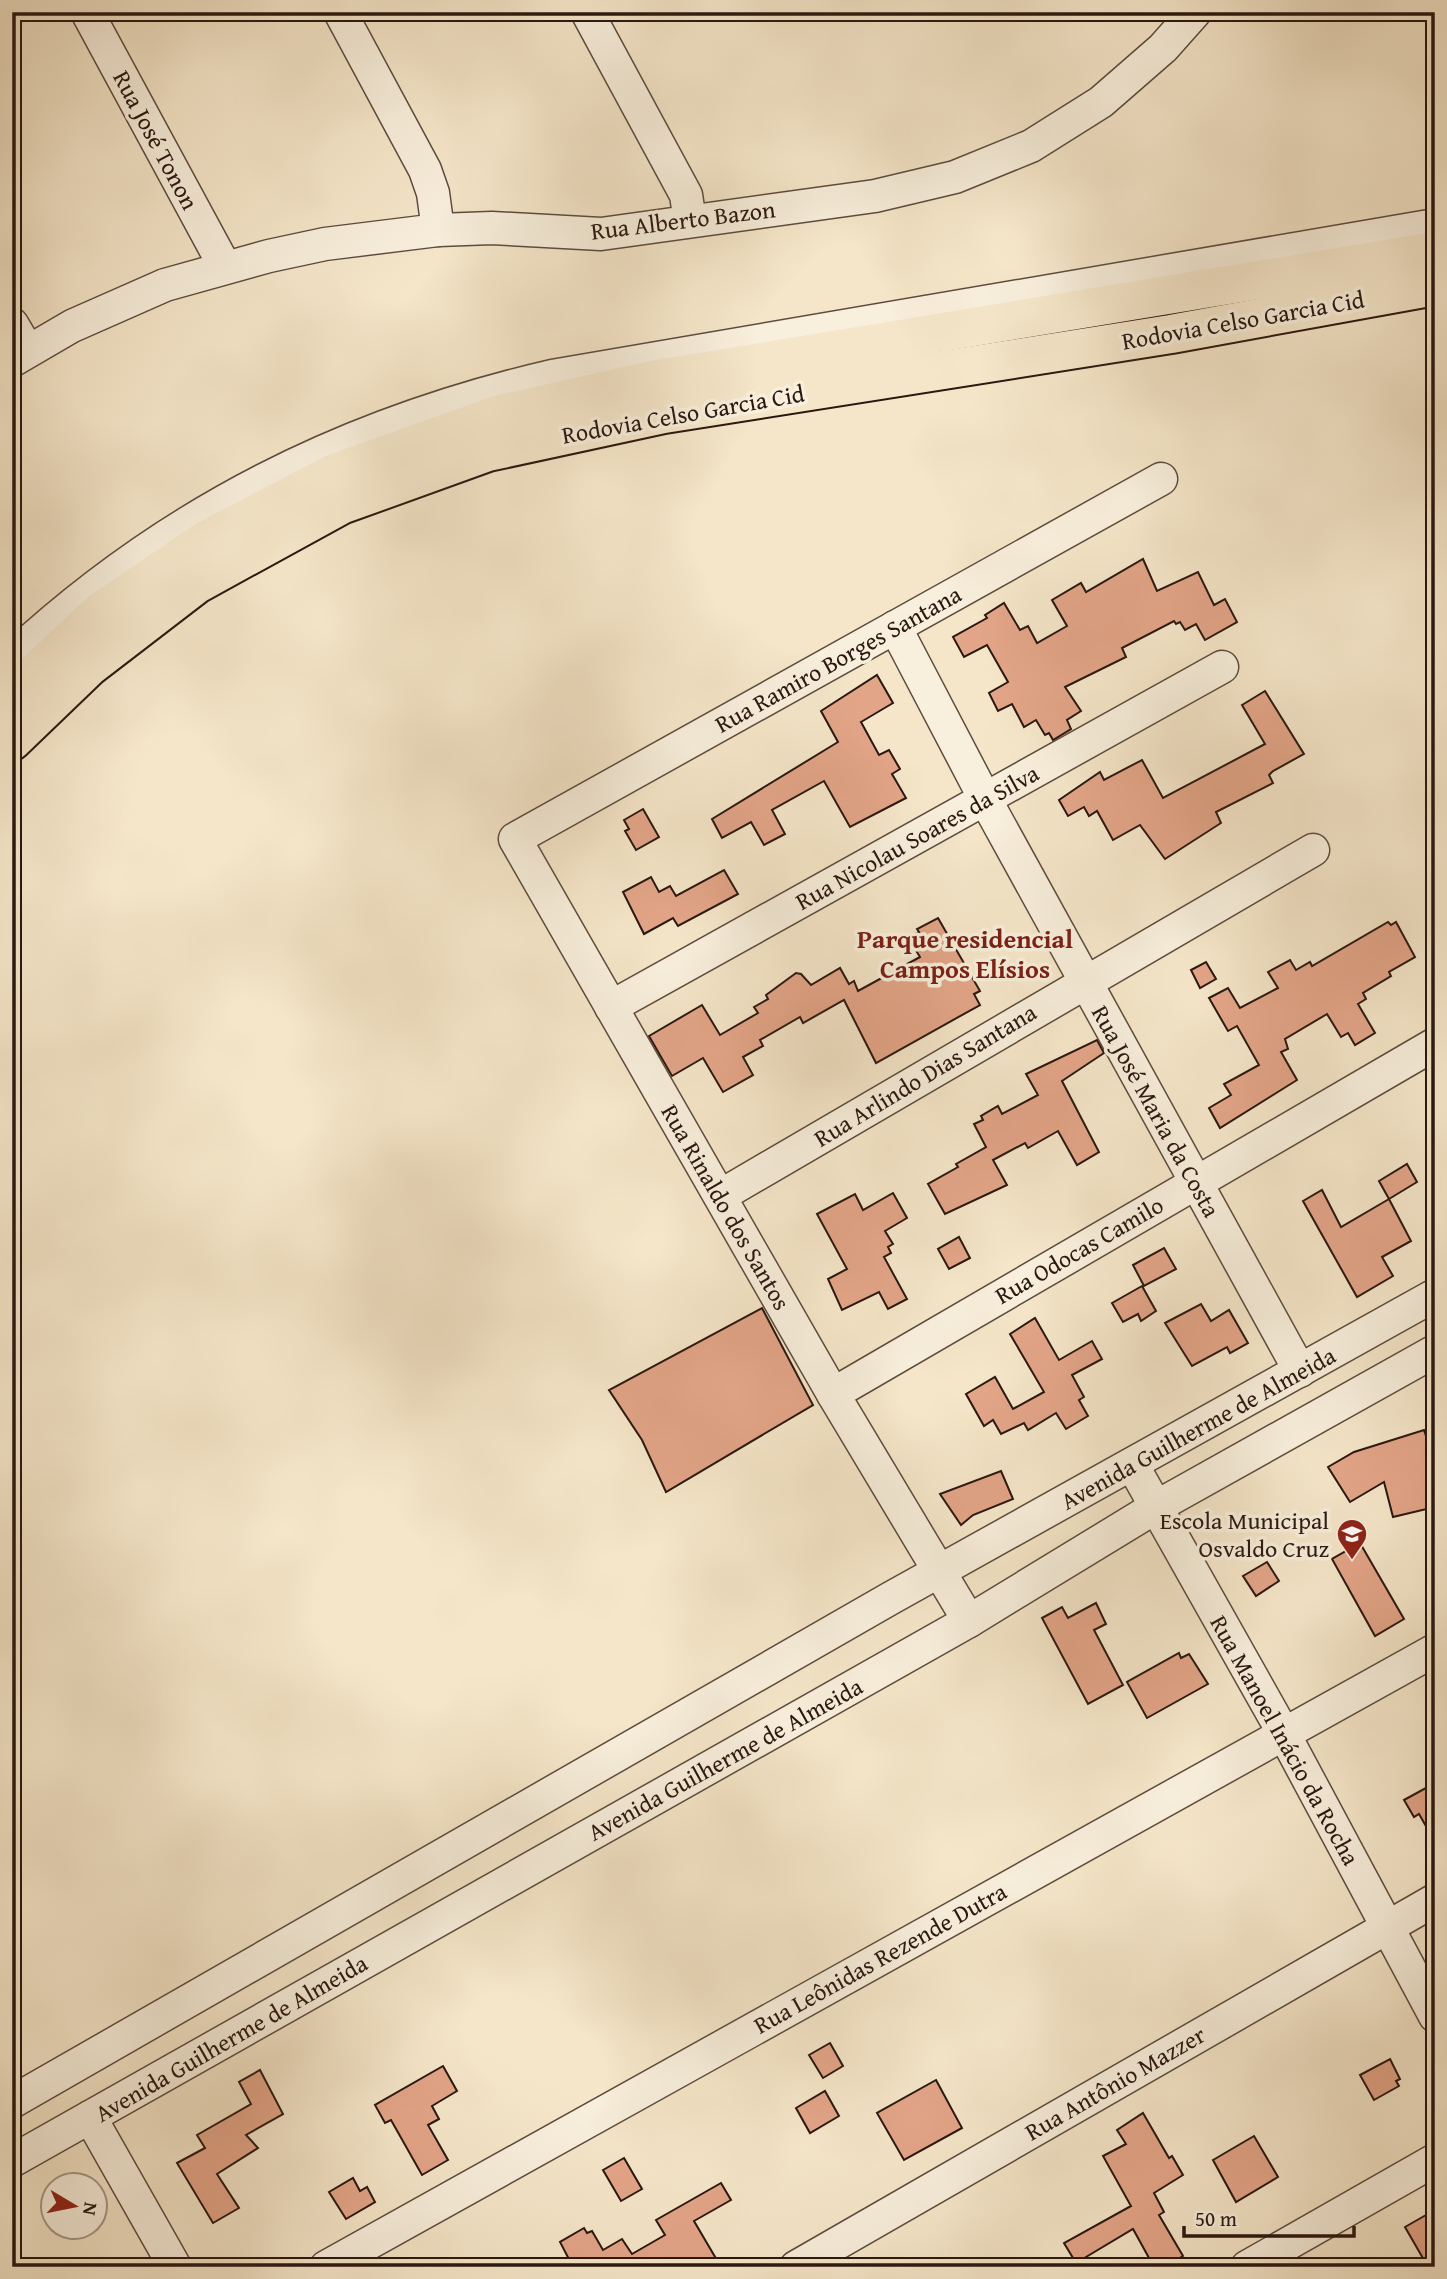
<svg xmlns="http://www.w3.org/2000/svg" width="1447" height="2279" viewBox="0 0 1447 2279" font-family="'Gentium Book Plus',serif">
<style>
.building{fill:#e3a588;stroke:#2a1710;stroke-width:2}
.lines{fill:none;stroke-linecap:round;stroke-linejoin:round}
.minor-casing{stroke:#5d4b3e;stroke-width:35}
.highway-casing{stroke:#2a1710;stroke-width:42}
.minor{stroke:#f8efdc;stroke-width:32}
.highway{stroke:#f5e6c9;stroke-width:38}
.labels{text-anchor:middle;dominant-baseline:central;stroke-width:7;stroke-linejoin:round;paint-order:stroke}
.street-label{font-size:24px;fill:#2a1710;stroke:#f8efdc}
.poi-label{font-size:24px;fill:#2a1710;stroke:#f8efdc;text-anchor:end}
.neighbourhood-label{font-size:26px;font-weight:bold;fill:#7a1f14;stroke:#f8efdc}
</style>
<rect width="100%" height="100%" fill="#f5e6c9"/>
<filter id="stains"><feTurbulence type="fractalNoise" baseFrequency=".00286" numOctaves="4"/><feColorMatrix values="0 0 0 0 .2 0 0 0 0 .09 0 0 0 0 .02 0 0 0 .5 -.17"/></filter>
<radialGradient id="worn" r=".72"><stop offset=".6" stop-color="#630" stop-opacity="0"/><stop offset="1" stop-color="#630" stop-opacity=".3"/></radialGradient>
<g class="building">
<polygon points="1143,559 1157,591 1198,572 1214,605 1225,599 1237,622 1205,640 1196,624 1185,630 1180,622 1176,624 1174,621 1122,648 1126,657 1065,687 1081,711 1067,720 1071,729 1053,740 1049,733 1045,735 1036,720 1024,727 1012,704 998,711 989,693 1008,682 987,645 964,657 953,637 987,618 985,615 1004,603 1020,630 1028,626 1037,643 1067,626 1052,600 1081,583 1086,592"/>
<polygon points="877,675 893,703 861,722 879,755 889,750 900,769 892,774 906,798 850,827 824,781 772,810 785,834 764,845 751,822 722,838 712,819 838,742 821,711"/>
<polygon points="1265,691 1304,754 1273,771 1269,775 1273,783 1216,812 1221,823 1165,859 1140,825 1113,840 1097,811 1089,816 1084,807 1068,816 1059,800 1100,772 1104,780 1142,760 1163,798 1265,744 1242,705"/>
<polygon points="643,809 659,837 636,850 625,831 629,829 624,820"/>
<polygon points="724,870 738,894 678,926 673,918 644,934 623,892 651,877 659,892 670,886 676,896"/>
<polygon points="938,918 980,991 974,994 980,1005 876,1063 844,1000 803,1023 800,1017 760,1040 763,1046 743,1057 753,1075 723,1092 703,1058 672,1076 649,1036 702,1005 720,1035 758,1013 754,1007 768,999 766,995 796,973 801,974 811,985 840,968 849,984 854,981 858,991 920,957 911,942 916,939 913,935 919,932 917,929"/>
<polygon points="1388,922 1391,925 1396,922 1415,957 1389,972 1391,976 1363,993 1366,999 1358,1004 1375,1033 1355,1045 1348,1033 1341,1037 1327,1014 1285,1039 1288,1049 1281,1052 1297,1080 1220,1128 1209,1108 1231,1095 1224,1084 1259,1065 1237,1026 1228,1031 1209,998 1228,988 1240,1008 1278,988 1268,972 1290,960 1296,970 1310,962 1312,966"/>
<polygon points="1206,962 1216,979 1200,988 1191,970"/>
<polygon points="1097,1040 1104,1053 1062,1081 1099,1152 1077,1165 1058,1131 1028,1148 1025,1143 993,1160 1007,1185 945,1214 928,1184 958,1167 956,1164 986,1147 974,1124 983,1120 981,1116 998,1106 1002,1114 1038,1095 1026,1074"/>
<polygon points="1407,1164 1417,1182 1389,1199 1411,1241 1382,1257 1393,1276 1357,1297 1303,1201 1322,1190 1341,1227 1389,1199 1379,1181"/>
<polygon points="893,1193 907,1218 885,1231 893,1244 888,1247 891,1253 884,1257 907,1299 888,1309 879,1292 842,1310 828,1279 847,1269 817,1214 855,1194 863,1210"/>
<polygon points="959,1237 970,1258 949,1269 938,1249"/>
<polygon points="1164,1248 1176,1269 1144,1286 1133,1265"/>
<polygon points="1142,1286 1156,1311 1141,1321 1138,1314 1123,1322 1112,1303"/>
<polygon points="1201,1304 1211,1321 1229,1310 1248,1343 1230,1353 1227,1347 1192,1366 1165,1323"/>
<polygon points="762,1308 813,1405 666,1492 642,1440 609,1390"/>
<polygon points="1035,1318 1059,1360 1092,1341 1102,1359 1072,1375 1084,1397 1079,1400 1088,1416 1066,1429 1056,1413 1028,1430 1024,1423 1001,1434 993,1420 984,1426 966,1394 995,1377 1013,1409 1044,1392 1010,1334"/>
<polygon points="1424,1430 1435,1463 1435,1507 1393,1517 1384,1482 1350,1502 1328,1467 1354,1452"/>
<polygon points="1001,1471 1013,1499 973,1515 961,1525 940,1494"/>
<polygon points="1360,1543 1404,1619 1375,1636 1332,1559"/>
<polygon points="1267,1562 1279,1581 1256,1596 1243,1576"/>
<polygon points="1096,1603 1106,1624 1094,1630 1123,1685 1088,1704 1042,1618 1062,1607 1068,1618"/>
<polygon points="1179,1653 1181,1658 1189,1654 1208,1684 1147,1718 1127,1682"/>
<polygon points="1435,1783 1435,1842 1419,1814 1414,1817 1404,1800"/>
<polygon points="830,2043 843,2066 823,2078 809,2055"/>
<polygon points="1390,2059 1400,2079 1396,2081 1399,2086 1374,2100 1360,2075"/>
<polygon points="443,2066 457,2091 432,2106 439,2119 428,2125 448,2160 422,2175 391,2120 385,2123 375,2105"/>
<polygon points="260,2070 283,2114 246,2135 258,2148 217,2174 239,2208 213,2223 177,2163 205,2148 197,2135 251,2104 239,2082"/>
<polygon points="936,2080 962,2128 904,2160 877,2113"/>
<polygon points="825,2091 839,2116 810,2133 796,2108"/>
<polygon points="1143,2113 1169,2158 1172,2156 1183,2175 1154,2193 1164,2212 1159,2215 1183,2256 1164,2267 1154,2267 1133,2229 1076,2263 1064,2243 1131,2206 1103,2156 1126,2144 1117,2130"/>
<polygon points="1254,2136 1278,2177 1236,2202 1213,2160"/>
<polygon points="624,2158 642,2189 621,2201 603,2170"/>
<polygon points="353,2178 360,2191 367,2187 375,2202 346,2219 329,2192"/>
<polygon points="721,2183 731,2200 694,2221 721,2267 573,2267 560,2242 584,2228 587,2233 592,2231 603,2250 622,2239 632,2254 665,2235 656,2220"/>
<polygon points="1426,2215 1435,2231 1435,2267 1428,2267 1405,2227"/>
</g>
<g class="lines">
<g class="minor-casing">
<g id="minor">
<polyline points="87,12 225,267"/>
<polyline points="340,12 425,170 433,193 438,230"/>
<polyline points="587,12 686,195 690,221"/>
<polyline points="12,324 28,351"/>
<polyline points="12,361 72,326 165,285 269,256 325,244 438,230 492,228 601,234 875,196 955,177 1031,146 1101,102 1163,48 1195,12"/>
<polyline points="895,627 985,799 1300,1371"/>
<path d="M12 657C168 512 346 424 552 376L1435 225"/>
<polyline points="611,1007 1222,667"/>
<polyline points="720,1196 1313,850"/>
<polyline points="833,1394 1435,1044"/>
<polyline points="1133,1466 1284,1734 1435,2016"/>
<polyline points="969,1621 833,1394 515,839 1161,479"/>
<polyline points="12,2102 891,1598 1435,1295"/>
<polyline points="90,2117 175,2267"/>
<polyline points="12,2161 969,1621 1156,1507 1435,1351"/>
<polyline points="326,2267 1435,1650"/>
<polyline points="796,2267 1435,1900"/>
<polyline points="1247,2267 1435,2160"/>
</g>
</g>
<g class="highway-casing">
<g id="highway">
<polyline points="12,694 101,611 206,540 332,474 500,414 652,380 1435,251"/>
<polyline points="12,741 89,667 197,584 341,505 488,452 664,414 1171,334 1435,286"/>
</g>
</g>
<use href="#minor" class="minor"/>
<use href="#highway" class="highway"/>
</g>
<defs>
<g id="school-pin" transform="scale(1.575)"><path d="M0 17L-7.5 6A9.5 9.5 0 1 1 7.5 6Z" fill="#8f2418" stroke="#f8efdc"/><path d="M0-5L7-2L0 1L-7-2ZM-4 1L0 2.5L4 1V4Q0 6-4 4Z" fill="#fff"/></g>
</defs>
<g fill-rule="evenodd">
<use href="#school-pin" x="1352" y="1534"/>
</g>
<g class="labels">
<g class="street-label">
<text transform="translate(156 140) rotate(62)">Rua José Tonon</text>
<text transform="translate(683 220) rotate(-7)">Rua Alberto Bazon</text>
<text transform="translate(1243 320) rotate(-10)">Rodovia Celso Garcia Cid</text>
<text transform="translate(683 414) rotate(-10)">Rodovia Celso Garcia Cid</text>
<text transform="translate(838 659) rotate(-29)">Rua Ramiro Borges Santana</text>
<text transform="translate(917 837) rotate(-29)">Rua Nicolau Soares da Silva</text>
<text transform="translate(925 1075) rotate(-31)">Rua Arlindo Dias Santana</text>
<text transform="translate(1156 1111) rotate(61)">Rua José Maria da Costa</text>
<text transform="translate(726 1207) rotate(60)">Rua Rinaldo dos Santos</text>
<text transform="translate(1079 1250) rotate(-30)">Rua Odocas Camilo</text>
<text transform="translate(1198 1428) rotate(-29)">Avenida Guilherme de Almeida</text>
<text transform="translate(1285 1740) rotate(61)">Rua Manoel Inácio da Rocha</text>
<text transform="translate(725 1759) rotate(-29)">Avenida Guilherme de Almeida</text>
<text transform="translate(880 1958) rotate(-29)">Rua Leônidas Rezende Dutra</text>
<text transform="translate(231 2038) rotate(-30)">Avenida Guilherme de Almeida</text>
<text transform="translate(1115 2083) rotate(-30)">Rua Antônio Mazzer</text>
</g>
<g class="poi-label">
<text x="1329" y="1520">Escola Municipal<tspan x="1329" dy="28">Osvaldo Cruz</tspan></text>
</g>
<g class="neighbourhood-label">
<text x="965" y="938">Parque residencial<tspan x="965" dy="30">Campos Elísios</tspan></text>
</g>
</g>
<rect width="1447" height="2279" fill="none" stroke="#f5e6c9" stroke-width="42"/>
<rect x="14" y="14" width="1419" height="2251" fill="none" stroke="#2a1710" stroke-width="3.5"/>
<rect x="21" y="21" width="1405" height="2237" fill="none" stroke="#2a1710" stroke-width="2"/>
<g transform="translate(74 2206) rotate(100)"><circle r="33" fill="#f8efdc" stroke="#a6998a" stroke-width="2"/>
<path d="M0-5L12 26L0 18L-12 26Z" fill="#8f2418"/>
<text y="-10" font-size="19" font-weight="bold" text-anchor="middle" fill="#2a1710">N</text>
</g>
<path d="M1184 2226v10h170v-10" fill="none" stroke="#2a1710" stroke-width="3.5"/>
<text x="1195" y="2226" font-size="21" fill="#2a1710" stroke="#f8efdc" stroke-width="5" paint-order="stroke">50 m</text>
<rect width="100%" height="100%" filter="url(#stains)"/>
<rect width="100%" height="100%" fill="url(#worn)"/>
</svg>
